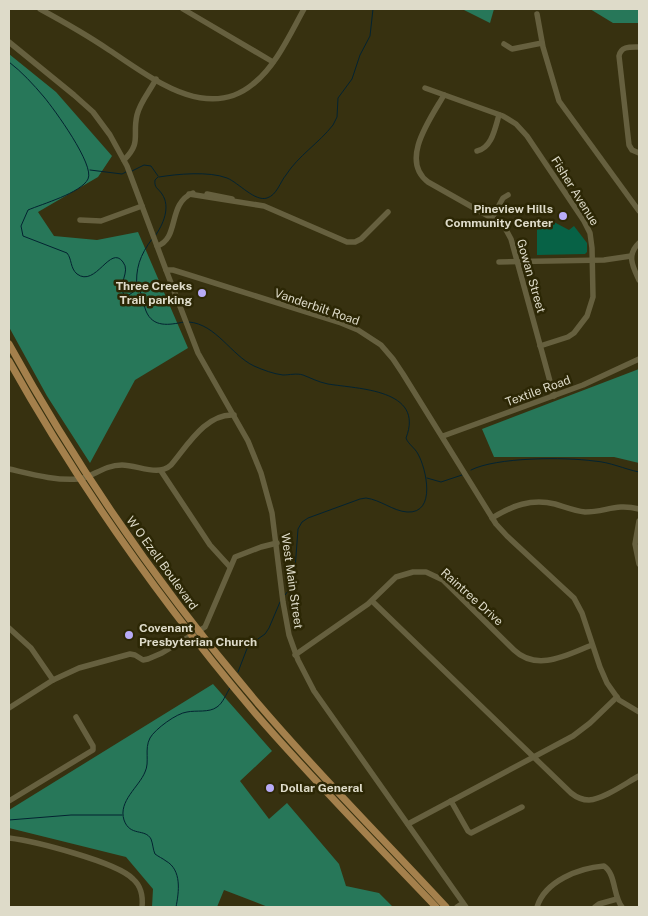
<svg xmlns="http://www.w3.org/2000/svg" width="648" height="916" viewBox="0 0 648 916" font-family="'Public Sans',sans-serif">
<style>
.green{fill:#076246}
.forest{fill:#277759}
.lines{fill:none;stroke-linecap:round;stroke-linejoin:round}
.stream{stroke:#032331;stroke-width:1}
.minor{stroke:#66603f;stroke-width:5.5}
.major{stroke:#a4804c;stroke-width:7}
.poi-dot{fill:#b8abf7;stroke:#2c2705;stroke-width:2}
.labels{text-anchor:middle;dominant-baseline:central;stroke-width:5;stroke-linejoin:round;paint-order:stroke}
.street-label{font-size:12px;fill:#dedbc9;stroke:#2c2705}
.poi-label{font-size:12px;font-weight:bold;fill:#dedbc9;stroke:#2c2705;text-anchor:end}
</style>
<rect width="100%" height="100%" fill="#373110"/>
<polygon class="green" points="554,222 569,230 574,226 587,243 587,252 585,254 537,255 537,230"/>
<g class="forest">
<polygon points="462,9 494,9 490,23"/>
<polygon points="590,9 639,9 639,23 613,23"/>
<polygon points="9,54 56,92 112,156 98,177 38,212 54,236 97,240 138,232 188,348 135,380 90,463 47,396 9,327"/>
<polygon points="639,369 639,463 614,457 494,457 482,429"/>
<polygon points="213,684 272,751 240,781 269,819 287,803 339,864 346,886 379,893 393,907 268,907 224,890 217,907 152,907 153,889 126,857 9,828 9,810"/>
</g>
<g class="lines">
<g class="stream">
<path d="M9 62C22 72 33 84 44 97 54 109 95 165 88 179 81 193 42 204 28 210L21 226 23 236 67 253C72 259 70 268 77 274 96 288 110 244 123 262 131 272 117 284 124 295H129L137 289"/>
<polyline points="90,170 122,174 126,172"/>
<polyline points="132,171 144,165 151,166 158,176"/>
<path d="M159 177C177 174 209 171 227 178 239 183 255 202 267 198 277 195 280 182 286 175 298 156 319 143 333 125L337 117 338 98 352 79 360 55 370 36 373 9"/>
<path d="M155 236C163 225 171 207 162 194 158 188 154 188 155 180L158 177"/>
<path d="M152 239C140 255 135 269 137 289H139C143 296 143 304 146 311 153 328 169 325 184 322"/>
<path d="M189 322C216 324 231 355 254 366 263 370 274 374 283 375 289 375 297 373 303 375 311 378 318 382 328 384 358 389 425 389 406 438 408 444 415 448 418 454 426 468 437 514 407 512 393 511 381 500 366 498L360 499 308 518 302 522 298 529 294 583 285 595"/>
<path d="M471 470C496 457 565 457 594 461 610 462 624 469 639 472"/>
<polyline points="427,478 441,482 462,475"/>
<polyline points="238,672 248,646 265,634 269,628 280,602"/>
<polyline points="9,820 71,815 122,815"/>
<path d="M176 907C179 892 182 870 166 861 162 858 159 857 155 854 153 850 153 844 151 839 145 828 130 837 124 820 118 801 139 787 145 772 150 762 144 749 150 738 155 729 177 713 187 712 196 710 209 713 217 707 223 703 226 694 230 688"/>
</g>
<g class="minor">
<path d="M40 9C64 22 87 35 109 50 149 76 206 123 253 84 276 66 290 34 304 9"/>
<polyline points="183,9 273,62"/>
<polyline points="537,14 543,47 559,101 639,211"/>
<polyline points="9,42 74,95 93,112 110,135 127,166 166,270 173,270 186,274 341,323 358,330 381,345 393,359 403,374 496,524 507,536 574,598 582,613 600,667 607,683 619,700 639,712"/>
<polyline points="504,44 512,49 542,43"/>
<path d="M639 47C630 47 621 46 619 56L629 145 632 150 639 153"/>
<polyline points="425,88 503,116 516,124 527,136 584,221 590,233 592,248 593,297 587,316 574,333 568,337 540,346"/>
<path d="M444 95C431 118 399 160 428 182L497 221 505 228 511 239 554 396"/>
<path d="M477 151C492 148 495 128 499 115"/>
<path d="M124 160C142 142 132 136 137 115 140 102 150 91 156 79"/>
<polyline points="189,194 264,206 347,242 355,242 361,239 388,212"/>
<polyline points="207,194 232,199"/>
<polyline points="492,218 503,198 508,195"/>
<polyline points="80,220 101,221 142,206"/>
<path d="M639 243C626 255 633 267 639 280"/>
<path d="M157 246C180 239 167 203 193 193"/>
<polyline points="499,262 604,260 631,256"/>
<polyline points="166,270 198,353 248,441 261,473 272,513 283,602 289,635 298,660 314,691 466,907"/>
<polyline points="443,436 583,385 639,359"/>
<path d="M9 469C31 474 56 481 78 479 92 478 103 465 122 465 138 465 158 477 171 465 187 446 206 413 234 415"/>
<polyline points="161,471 210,545 230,567"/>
<path d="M492 518C512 506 531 498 555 504 565 507 575 511 585 512 606 512 616 503 639 509"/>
<polyline points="639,521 635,544 639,564"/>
<path d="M372 601 571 793C576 797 582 800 589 800 604 799 626 783 639 776"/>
<polyline points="9,628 31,648 53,680"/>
<path d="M295 655 368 604 396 577 413 572H426L443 580 514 650C537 672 567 655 592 645"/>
<polyline points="9,708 53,680 79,668 130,654 135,655 143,660 148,659 162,653 205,627 235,557 261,547 277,543"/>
<polyline points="9,801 93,750 93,746 76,717"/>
<polyline points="451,801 468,831 471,833 522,807"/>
<polyline points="408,824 573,736 590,723 617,697"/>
<path d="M9 838C34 841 117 862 133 879 141 886 143 897 142 907"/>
<polyline points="457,907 460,905"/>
<path d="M537 907C545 881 579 868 604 866 616 874 613 896 622 907"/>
<polyline points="595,907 599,904 617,899"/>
</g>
<g class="major">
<path d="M9 344C80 473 165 595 261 707 320 776 385 841 446 907"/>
<path d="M9 361C79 486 162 603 255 713 313 780 375 843 436 907"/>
</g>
</g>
<g class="poi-dot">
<circle cx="563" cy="216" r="5"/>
<circle cx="202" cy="293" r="5"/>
<circle cx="129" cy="635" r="5"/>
<circle cx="270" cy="788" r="5"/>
</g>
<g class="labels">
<g class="street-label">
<text transform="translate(575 191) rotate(58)">Fisher Avenue</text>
<text transform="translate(531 276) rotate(74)">Gowan Street</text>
<text transform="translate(317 307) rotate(19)">Vanderbilt Road</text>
<text transform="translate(538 391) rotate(-20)">Textile Road</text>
<text transform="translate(162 563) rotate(54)">W O Ezell Boulevard</text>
<text transform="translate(292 581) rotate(82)">West Main Street</text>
<text transform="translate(472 597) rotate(42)">Raintree Drive</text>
</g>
<g class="poi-label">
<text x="553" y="209">Pineview Hills<tspan x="553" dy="14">Community Center</tspan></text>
<text x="192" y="286">Three Creeks<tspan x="192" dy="14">Trail parking</tspan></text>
<text x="139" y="628" text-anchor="start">Covenant<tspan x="139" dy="14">Presbyterian Church</tspan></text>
<text x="280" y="788" text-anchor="start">Dollar General</text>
</g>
</g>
<rect width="648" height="916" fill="none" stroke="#dedbc9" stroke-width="20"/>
</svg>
